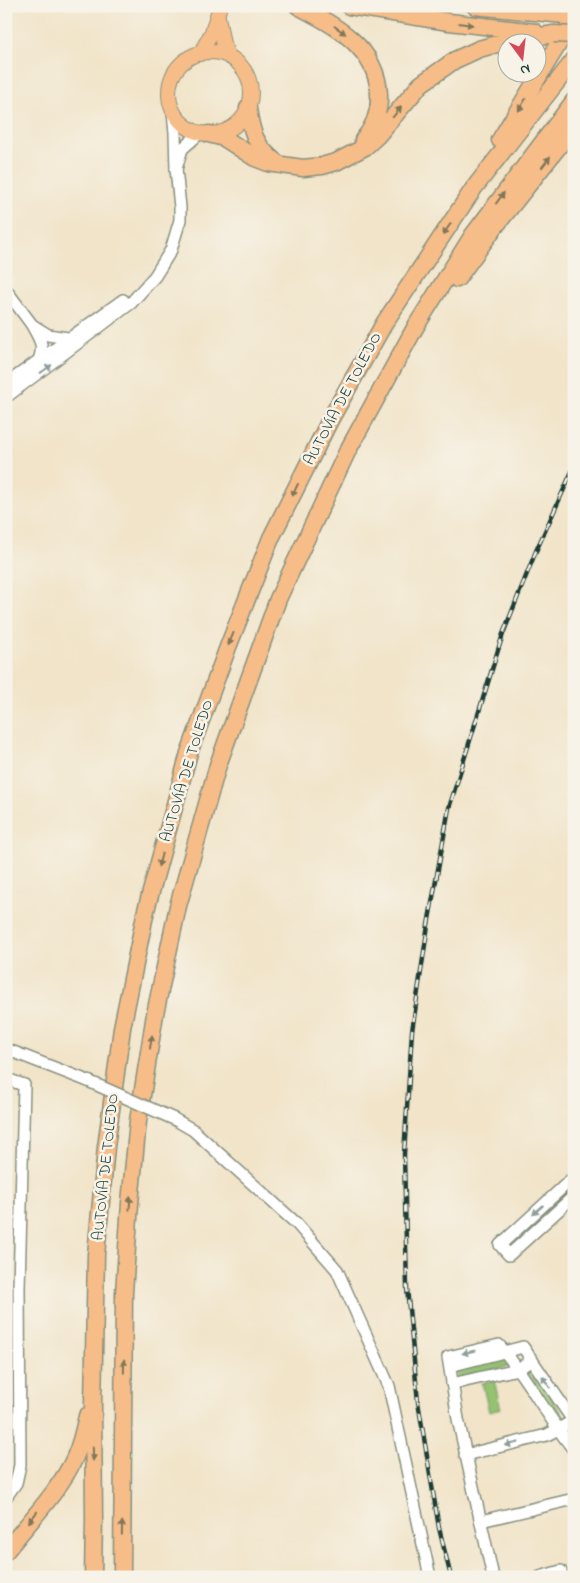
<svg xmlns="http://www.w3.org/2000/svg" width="580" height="1583" viewBox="0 0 580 1583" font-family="'Indie Flower',sans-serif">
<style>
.green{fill:#94c271;stroke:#5a8052}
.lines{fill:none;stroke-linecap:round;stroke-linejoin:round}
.minor-casing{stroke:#88907e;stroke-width:14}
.major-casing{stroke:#88907e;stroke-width:16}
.highway-casing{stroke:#88907e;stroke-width:19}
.minor{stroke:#fff;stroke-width:11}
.major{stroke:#f7bd88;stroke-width:14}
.highway{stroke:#f7bd88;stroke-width:16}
.rail-casing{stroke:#1f3d34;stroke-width:4.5}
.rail{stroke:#f7f3e8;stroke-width:2.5;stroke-dasharray:8;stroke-linecap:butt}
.minor-bridge-casing{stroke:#88907e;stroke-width:14;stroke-linecap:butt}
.highway-bridge-casing{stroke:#88907e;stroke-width:19;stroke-linecap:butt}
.minor-bridge{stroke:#fff;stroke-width:11}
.highway-bridge{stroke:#f7bd88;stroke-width:16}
.oneway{fill:#80775a}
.oneway2{fill:#8f9e9a}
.labels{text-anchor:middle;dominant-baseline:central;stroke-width:5;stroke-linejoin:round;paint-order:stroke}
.street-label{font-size:16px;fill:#1f3d34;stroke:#f7f3e8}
</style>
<rect width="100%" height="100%" fill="#f7f3e8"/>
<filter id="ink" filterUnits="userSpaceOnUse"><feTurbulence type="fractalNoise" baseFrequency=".02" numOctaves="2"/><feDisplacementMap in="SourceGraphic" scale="10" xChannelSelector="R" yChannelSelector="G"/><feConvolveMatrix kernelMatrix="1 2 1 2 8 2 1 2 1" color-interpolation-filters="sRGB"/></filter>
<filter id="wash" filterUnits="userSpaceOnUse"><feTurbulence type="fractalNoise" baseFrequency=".0096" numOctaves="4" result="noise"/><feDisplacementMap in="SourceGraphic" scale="20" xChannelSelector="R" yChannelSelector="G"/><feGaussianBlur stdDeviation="1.12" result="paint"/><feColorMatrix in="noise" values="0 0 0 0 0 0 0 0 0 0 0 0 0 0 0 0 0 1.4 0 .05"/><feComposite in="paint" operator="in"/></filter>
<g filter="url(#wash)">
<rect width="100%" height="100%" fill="#f1e4c9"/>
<g class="green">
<polygon points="507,1358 509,1359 508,1366 458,1378 456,1375 459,1370"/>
<polygon points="529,1367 531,1368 564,1416 562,1419 557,1419 525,1370"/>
<polygon points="494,1380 501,1409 489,1412 482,1383"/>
</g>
</g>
<g filter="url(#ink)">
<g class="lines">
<g class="minor-casing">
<g id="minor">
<polyline points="173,112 175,133 176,169 182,149 200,133"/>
<polyline points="6,290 32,325"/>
<path d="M39 360C45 344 39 339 32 325L48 335 68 338"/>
<polyline points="6,384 123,300"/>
<polyline points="6,397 131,303 155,276 171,250 180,220 180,207 176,169"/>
<polyline points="6,1049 88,1081"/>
<polyline points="6,1079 24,1085 19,1288 20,1465 16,1483 6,1497"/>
<polyline points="174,1119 193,1130 297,1224 337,1270 389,1386 430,1577"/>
<polyline points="574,1177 500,1245 509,1255 574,1196"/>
<polyline points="450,1366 523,1347 574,1422"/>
<polyline points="452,1384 518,1369 532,1360"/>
<polyline points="465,1455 547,1435 573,1421"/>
<polyline points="481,1521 574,1499"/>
<path d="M493 1577 458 1419 448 1357 499 1345C527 1377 547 1417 574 1450"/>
<polyline points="540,1577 561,1571"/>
</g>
</g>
<g class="major-casing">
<g id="major">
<polyline points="218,17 223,44 229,57"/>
<circle cx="210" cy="93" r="41"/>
<polyline points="200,54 212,32 220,6"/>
</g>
</g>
<g class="highway-casing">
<g id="highway">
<path d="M298 6C334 25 377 47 379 94 380 110 374 127 363 140"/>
<polyline points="349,6 449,22 535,32"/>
<polyline points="475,6 574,16"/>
<path d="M248 108C251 131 256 148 276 162"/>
<polyline points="209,134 224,138 255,158 268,163 303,168 322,166 336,162 365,147 377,136 421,84 455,60 479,49 504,42 554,34"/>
<polyline points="500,140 574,18"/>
<polyline points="457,279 494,228 574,127"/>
<path d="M6 1551C28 1523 61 1489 75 1457 81 1444 84 1430 87 1416"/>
<polyline points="93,1577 94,1518 93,1405 96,1255 106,1147 122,1028 146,910 189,753 228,647 271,538 331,418 385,322 474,188 574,60"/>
<polyline points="122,1577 124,1293 130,1203 138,1121 155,1014 178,906 218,765 278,599 347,452 416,326 473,235 574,101"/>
</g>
</g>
<use href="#minor" class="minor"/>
<use href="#major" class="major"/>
<use href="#highway" class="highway"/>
<g class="rail-casing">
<polyline id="rail" points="451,1577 439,1528 418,1402 407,1288 404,1154 412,1031 428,925 449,808 503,634 536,551 574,467"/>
</g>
<use href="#rail" class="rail"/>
<g class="minor-bridge-casing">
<polyline id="minor-bridge" points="88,1081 174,1119"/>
</g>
<g class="highway-bridge-casing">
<polyline id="highway-bridge" points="554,34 574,35"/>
</g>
<use href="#minor-bridge" class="minor-bridge"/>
<use href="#highway-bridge" class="highway-bridge"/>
</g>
<defs><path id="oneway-solid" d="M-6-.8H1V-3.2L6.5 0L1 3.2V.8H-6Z" transform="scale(1.25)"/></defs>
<g class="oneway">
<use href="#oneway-solid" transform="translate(466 24) rotate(7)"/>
<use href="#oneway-solid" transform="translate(340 30) rotate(35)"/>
<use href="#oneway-solid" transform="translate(522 105) rotate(121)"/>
<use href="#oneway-solid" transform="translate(397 112) rotate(-51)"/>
<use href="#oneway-solid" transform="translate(546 162) rotate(-52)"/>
<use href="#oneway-solid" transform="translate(500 198) rotate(-54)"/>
<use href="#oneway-solid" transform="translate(447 229) rotate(124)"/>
<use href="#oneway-solid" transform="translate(295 490) rotate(116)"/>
<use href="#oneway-solid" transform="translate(231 639) rotate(112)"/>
<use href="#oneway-solid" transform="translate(160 860) rotate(105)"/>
<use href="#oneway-solid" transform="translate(151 1042) rotate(-81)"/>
<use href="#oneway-solid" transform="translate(130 1203) rotate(-85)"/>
<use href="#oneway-solid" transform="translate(124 1366) rotate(-89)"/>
<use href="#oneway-solid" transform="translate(93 1454) rotate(89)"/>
<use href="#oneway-solid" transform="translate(33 1517) rotate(128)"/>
<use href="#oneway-solid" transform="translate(122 1528) rotate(-89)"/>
</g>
<g class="oneway2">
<use href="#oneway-solid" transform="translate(46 369) rotate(-36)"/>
<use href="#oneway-solid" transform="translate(538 1210) rotate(138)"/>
<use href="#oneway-solid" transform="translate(469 1352) rotate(167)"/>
<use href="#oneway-solid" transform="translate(546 1382) rotate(-124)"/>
<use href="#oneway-solid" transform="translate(512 1444) rotate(167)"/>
</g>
</g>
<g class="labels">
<g class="street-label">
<text transform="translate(343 399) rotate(-62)">AUTOVÍA DE TOLEDO</text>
<text transform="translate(187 771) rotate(-73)">AUTOVÍA DE TOLEDO</text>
<text transform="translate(106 1167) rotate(-84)">AUTOVÍA DE TOLEDO</text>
</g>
</g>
<rect width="580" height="1583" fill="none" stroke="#f7f3e8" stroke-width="25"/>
<g transform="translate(522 58) rotate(165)"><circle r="24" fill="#f7f3e8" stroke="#a1aaa0"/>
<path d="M0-4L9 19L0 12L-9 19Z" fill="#d1495b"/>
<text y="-8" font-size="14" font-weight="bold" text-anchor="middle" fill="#1f3d34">N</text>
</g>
</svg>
